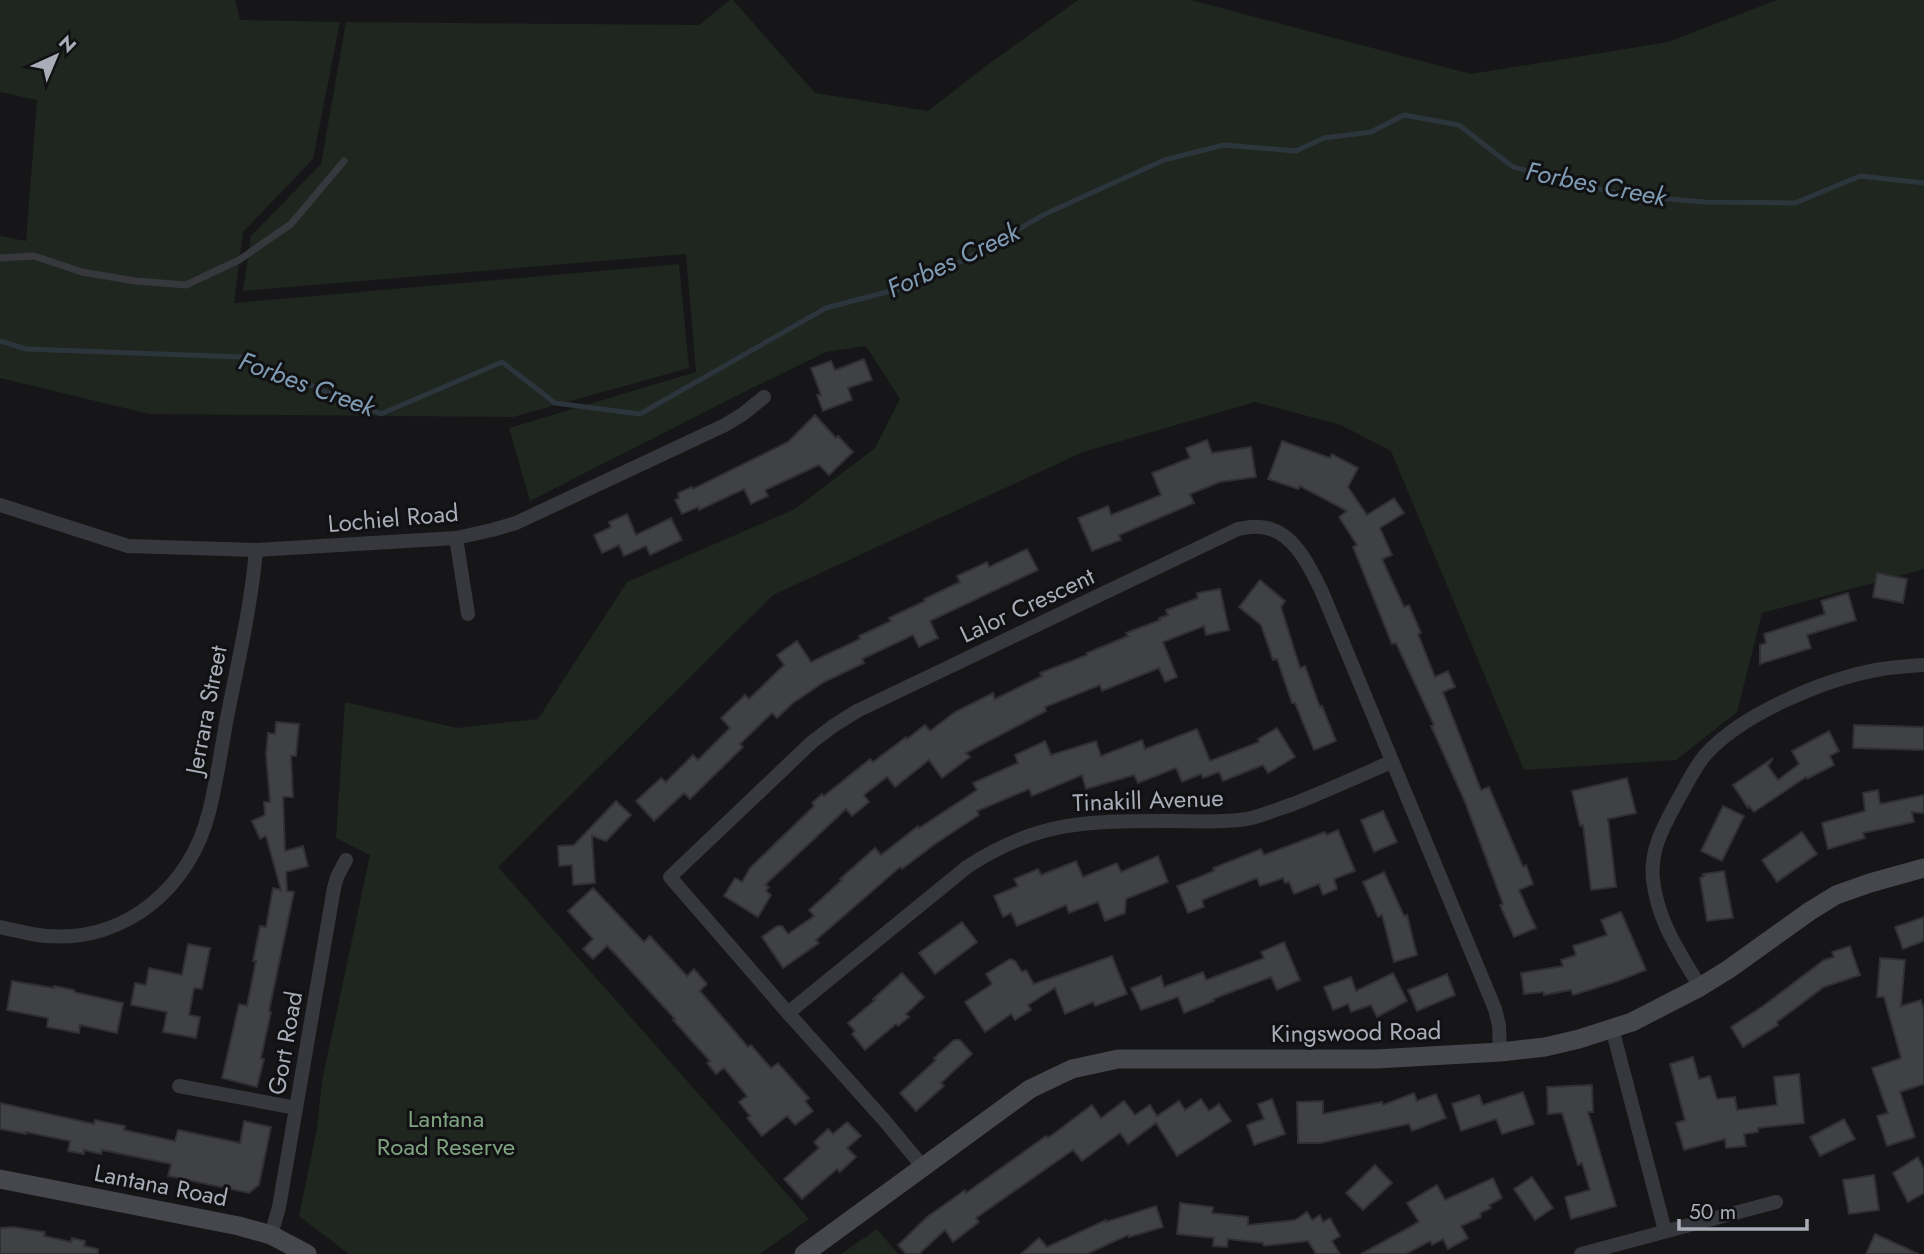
<svg xmlns="http://www.w3.org/2000/svg" width="1924" height="1254" viewBox="0 0 1924 1254" font-family="Jost,sans-serif">
<style>
.green{fill:#1e261f}
.lines{fill:none;stroke-linecap:round;stroke-linejoin:round}
.stream{stroke:#2c353c;stroke-width:5}
.building{fill:#404145;stroke:#303034;stroke-width:2}
.lane{stroke:#37383d;stroke-width:7}
.street{stroke:#37383d;stroke-width:14}
.secondary{stroke:#45474d;stroke-width:19}
.labels{text-anchor:middle;dominant-baseline:central;stroke-width:6;stroke-linejoin:round;paint-order:stroke}
.street-label{font-size:24px;fill:#a8adb8;stroke:#111113}
.park-label{font-size:24px;fill:#7fa381;stroke:#111113}
.water-label{font-size:26px;font-style:italic;fill:#7f9bb3;stroke:#111113}
</style>
<rect width="100%" height="100%" fill="#161618"/>
<g class="green">
<polygon points="0,0 235,0 240,20 340,22 313,159 243,232 234,303 679,264 689,368 513,417 149,414 0,378 0,236 26,241 37,100 0,92"/>
<polygon points="730,0 733,0 815,93 928,111 986,66 1078,0 1191,0 1471,74 1668,42 1777,0 1924,0 1924,569 1762,613 1737,712 1676,760 1524,770 1391,451 1341,425 1255,402 1083,452 773,595 498,867 809,1219 760,1254 349,1254 299,1216 317,1128 322,1081 370,855 336,838 345,702 457,728 538,719 627,582 795,509 875,448 900,399 866,346 826,352 730,399 530,501 509,428 696,372 686,254 243,291 251,236 321,164 346,22 699,25"/>
<polygon points="877,1229 898,1254 841,1254"/>
</g>
<g class="lines">
<polyline class="stream" points="0,341 26,349 242,357 381,414 502,362 555,403 640,414 826,308 906,287 964,260 1045,214 1164,160 1224,145 1296,151 1324,138 1371,132 1404,115 1459,125 1513,167 1624,195 1704,202 1795,203 1860,176 1924,183"/>
</g>
<g class="building">
<polygon points="864,359 872,380 848,388 852,400 823,411 817,395 821,395 811,368 831,361 835,370"/>
<polygon points="815,415 836,438 838,436 853,452 829,475 819,465 765,490 768,496 751,504 744,489 699,510 698,507 682,514 675,500 679,498 678,493 692,487 693,489 788,442"/>
<polygon points="1207,440 1212,453 1251,447 1256,477 1220,482 1190,494 1194,503 1119,535 1121,540 1092,551 1078,518 1108,506 1111,515 1161,495 1152,473 1190,458 1186,448"/>
<polygon points="1282,441 1330,458 1332,454 1358,468 1348,487 1367,515 1394,498 1404,513 1380,528 1392,555 1382,559 1404,607 1409,605 1421,633 1418,634 1435,677 1448,671 1455,687 1443,692 1481,790 1489,787 1523,867 1526,865 1533,884 1519,890 1536,928 1514,937 1500,905 1503,904 1465,802 1431,726 1434,725 1396,643 1392,644 1353,547 1357,545 1339,517 1347,511 1300,486 1298,489 1268,479"/>
<polygon points="627,514 636,535 671,518 682,540 650,555 646,546 624,556 619,545 602,553 594,535 611,527 609,522"/>
<polygon points="1027,549 1038,570 930,621 938,638 919,647 913,635 862,659 864,663 824,682 793,703 777,718 772,713 740,744 743,747 690,799 684,793 654,821 636,801 661,778 666,782 693,755 698,760 730,728 721,718 745,695 749,699 784,665 777,655 797,641 811,662 860,639 859,636 891,621 889,618 925,601 924,599 960,582 957,576 987,562 989,567"/>
<polygon points="1877,573 1907,579 1903,603 1873,597"/>
<polygon points="1260,580 1285,601 1281,607 1300,668 1305,666 1320,707 1322,706 1336,741 1314,750 1295,703 1292,703 1277,659 1273,660 1261,625 1239,607"/>
<polygon points="1220,589 1229,630 1206,635 1204,626 1163,642 1177,677 1165,682 1159,668 1102,691 1100,685 1045,707 1046,711 966,753 970,757 942,778 929,760 895,787 887,777 864,795 869,802 852,816 846,809 765,885 769,887 766,891 771,895 758,917 724,896 735,878 742,882 750,868 814,806 812,803 822,794 824,796 870,759 873,762 906,737 907,739 925,725 930,731 955,712 993,693 995,699 1042,676 1040,673 1087,655 1087,653 1128,636 1126,633 1160,620 1159,618 1168,615 1166,610 1198,598 1197,593"/>
<polygon points="1848,593 1856,620 1807,635 1811,648 1760,664 1760,645 1766,643 1764,634 1825,614 1821,601"/>
<polygon points="276,722 299,724 296,756 291,756 293,797 283,797 285,851 303,846 308,866 286,872 287,891 294,892 269,1011 271,1012 261,1058 264,1059 257,1087 222,1078 239,1004 247,1006 256,961 253,961 260,926 266,927 273,888 281,890 266,836 260,839 252,821 265,815 264,802 270,802 266,754 268,733 275,734"/>
<polygon points="1854,725 1924,727 1924,750 1853,748"/>
<polygon points="1277,728 1295,757 1268,773 1263,765 1223,781 1219,772 1203,778 1201,774 1182,782 1176,768 1138,783 1134,775 1086,789 1082,775 1032,796 1029,789 977,811 979,815 935,844 902,869 900,867 816,940 819,943 783,968 762,937 777,926 782,926 788,934 814,916 809,910 842,880 840,879 875,848 881,855 918,826 919,828 977,790 973,783 1018,763 1015,755 1045,741 1051,755 1096,741 1101,756 1142,740 1145,749 1197,729 1210,761 1259,742 1258,739"/>
<polygon points="1829,731 1839,751 1830,756 1834,765 1807,779 1806,777 1754,812 1749,806 1748,808 1733,785 1773,758 1768,766 1778,780 1799,764 1792,751"/>
<polygon points="1627,778 1636,813 1608,819 1616,887 1591,890 1583,825 1580,826 1572,791"/>
<polygon points="1878,790 1880,804 1924,795 1924,813 1912,812 1914,822 1863,833 1865,838 1828,849 1822,823 1865,811 1863,793"/>
<polygon points="616,801 631,815 606,841 592,836 595,883 573,885 572,865 559,866 558,846 574,845"/>
<polygon points="1723,806 1744,816 1722,861 1701,851"/>
<polygon points="1383,811 1397,842 1374,852 1361,820"/>
<polygon points="1338,830 1355,871 1334,879 1337,889 1323,895 1319,884 1294,894 1289,882 1285,883 1283,878 1260,886 1257,878 1202,900 1204,907 1188,913 1177,886 1214,871 1213,868 1261,849 1264,855 1325,832 1327,835"/>
<polygon points="1802,832 1817,854 1777,882 1762,860"/>
<polygon points="1158,856 1168,882 1126,899 1125,913 1105,921 1098,902 1069,913 1066,905 1017,926 1011,913 1003,917 994,896 1018,886 1014,879 1038,869 1041,875 1076,861 1083,877 1117,863 1121,872"/>
<polygon points="1724,871 1733,918 1707,921 1700,878 1704,876 1703,874"/>
<polygon points="1384,872 1404,916 1407,915 1417,955 1394,962 1382,915 1378,917 1363,882"/>
<polygon points="593,888 644,942 650,936 687,976 694,969 707,984 700,991 748,1047 751,1045 771,1068 778,1063 809,1098 805,1101 813,1111 795,1125 787,1116 762,1136 747,1118 750,1116 739,1102 747,1096 724,1068 716,1074 707,1063 710,1061 673,1020 675,1019 619,958 607,946 593,959 583,949 593,939 568,911"/>
<polygon points="1621,912 1646,970 1615,982 1573,995 1571,990 1544,995 1544,992 1524,994 1521,973 1563,966 1561,960 1576,955 1573,946 1607,935 1601,920"/>
<polygon points="1924,917 1924,941 1903,949 1895,927"/>
<polygon points="962,922 977,942 935,974 919,953"/>
<polygon points="1284,942 1300,980 1277,990 1271,977 1213,999 1214,1001 1184,1013 1178,997 1141,1010 1131,988 1161,976 1164,987 1203,972 1206,980 1264,958 1261,952"/>
<polygon points="188,944 210,948 202,989 194,988 189,1015 200,1017 196,1038 163,1032 167,1012 131,1005 135,983 146,985 149,968 182,975"/>
<polygon points="1850,946 1860,975 1824,987 1777,1022 1778,1025 1743,1047 1731,1027 1763,1006 1824,960 1834,957 1832,952"/>
<polygon points="1112,956 1127,994 1095,1006 1093,1002 1065,1014 1055,988 1028,1005 1031,1010 1015,1020 1011,1014 985,1032 965,1002 992,984 986,974 1010,959 1015,961 1022,972 1026,970 1034,984"/>
<polygon points="1880,958 1905,960 1901,1006 1921,1000 1924,1010 1924,1084 1900,1092 1915,1137 1887,1146 1877,1116 1888,1113 1872,1068 1901,1058 1884,997 1877,997"/>
<polygon points="902,973 924,997 906,1014 909,1017 898,1026 896,1024 865,1050 852,1034 855,1031 848,1023 875,1000 873,999"/>
<polygon points="1393,973 1407,1001 1377,1017 1371,1005 1351,1012 1348,1004 1333,1010 1324,987 1351,977 1356,991"/>
<polygon points="1447,974 1455,995 1417,1011 1408,990"/>
<polygon points="12,981 54,988 54,986 74,990 74,992 123,1003 117,1033 80,1025 79,1033 47,1027 48,1018 7,1010"/>
<polygon points="954,1040 960,1040 972,1054 941,1083 944,1086 916,1111 900,1093 936,1060 934,1058"/>
<polygon points="1693,1057 1699,1079 1710,1076 1717,1099 1735,1097 1737,1110 1777,1105 1774,1077 1799,1074 1804,1123 1758,1128 1758,1132 1744,1134 1746,1146 1726,1148 1725,1139 1684,1150 1676,1123 1685,1120 1670,1064"/>
<polygon points="1592,1085 1593,1112 1588,1112 1616,1206 1571,1219 1565,1197 1590,1190 1582,1163 1578,1165 1562,1113 1548,1114 1547,1087"/>
<polygon points="1523,1092 1534,1124 1502,1134 1496,1119 1461,1131 1452,1104 1479,1095 1483,1105"/>
<polygon points="1414,1093 1417,1101 1436,1094 1446,1118 1412,1131 1409,1124 1320,1143 1298,1143 1297,1102 1323,1101 1323,1114 1382,1102 1383,1105"/>
<polygon points="1201,1099 1209,1111 1219,1104 1231,1121 1177,1156 1156,1123 1128,1144 1120,1133 1082,1161 1073,1150 976,1218 979,1222 953,1242 945,1230 919,1254 906,1254 898,1245 927,1217 965,1190 966,1193 1046,1136 1048,1138 1092,1105 1101,1118 1124,1101 1135,1115 1150,1105 1157,1116 1179,1101 1185,1110"/>
<polygon points="1272,1099 1285,1134 1254,1145 1247,1125 1264,1119 1258,1104"/>
<polygon points="0,1103 94,1124 95,1120 125,1126 124,1130 175,1141 178,1130 240,1143 244,1121 271,1127 259,1185 249,1193 168,1176 171,1164 102,1150 101,1154 84,1150 84,1154 68,1151 70,1141 26,1132 26,1134 0,1129"/>
<polygon points="1844,1119 1855,1139 1820,1156 1810,1137"/>
<polygon points="847,1122 861,1136 847,1148 856,1157 840,1172 837,1169 802,1199 784,1179 819,1148 814,1142 828,1129 833,1134"/>
<polygon points="1918,1157 1924,1169 1924,1193 1908,1202 1893,1173"/>
<polygon points="1375,1165 1392,1183 1363,1210 1346,1193"/>
<polygon points="1874,1175 1879,1210 1849,1214 1843,1180"/>
<polygon points="1532,1177 1553,1208 1535,1220 1514,1189"/>
<polygon points="1493,1178 1502,1198 1489,1205 1491,1208 1480,1213 1481,1217 1461,1226 1468,1238 1448,1249 1443,1239 1432,1245 1430,1241 1406,1254 1361,1254 1419,1222 1407,1203 1437,1185 1445,1200"/>
<polygon points="1180,1203 1213,1207 1212,1213 1248,1217 1248,1225 1295,1220 1307,1212 1312,1220 1320,1215 1323,1222 1330,1218 1340,1236 1332,1241 1340,1254 1316,1254 1308,1241 1264,1246 1263,1243 1228,1239 1227,1247 1213,1246 1214,1238 1177,1234"/>
<polygon points="1156,1206 1163,1227 1129,1237 1128,1235 1087,1254 1021,1254 1039,1238 1047,1247 1106,1220 1106,1222"/>
<polygon points="13,1227 45,1232 44,1236 71,1242 72,1238 85,1241 84,1246 98,1249 98,1254 0,1254 0,1228"/>
<polygon points="1875,1234 1919,1254 1866,1254"/>
</g>
<g class="lines">
<polyline class="lane" points="0,258 34,256 82,272 135,281 186,285 239,260 291,224 344,161"/>
<g class="street">
<polyline points="0,505 128,546 256,550 456,538 492,530 516,523 725,425 743,414 764,397"/>
<polyline points="456,538 468,614"/>
<path d="M0 927C15 930 31 935 47 936 127 942 190 887 209 812 217 781 221 749 227 718 238 662 251 607 256 550"/>
<path d="M1700 987C1679 951 1658 922 1653 880 1650 851 1662 829 1675 805 1685 788 1693 769 1706 754 1742 714 1823 680 1876 670 1892 667 1908 666 1924 665"/>
<path d="M788 1013 967 867C1038 820 1090 821 1172 821 1197 821 1222 823 1247 819 1262 816 1278 809 1293 804 1326 791 1359 776 1391 762"/>
<polyline points="1612,1028 1665,1231"/>
<polyline points="179,1086 296,1108"/>
<path d="M923 1167 884 1120 788 1013 670 877 812 742 833 726 857 711 1238 529C1245 528 1252 526 1260 527 1293 529 1310 567 1322 592L1495 1009 1499 1025 1500 1052"/>
<polyline points="271,1235 279,1207 334,888 337,877 346,860"/>
<polyline points="1581,1254 1776,1202"/>
</g>
<g class="secondary">
<polyline points="0,1179 239,1226 271,1235 307,1254"/>
<polyline points="804,1254 1030,1089 1072,1069 1118,1059 1376,1059 1500,1052 1545,1047 1579,1039 1632,1022 1700,987 1729,969 1810,911 1836,895 1870,883 1924,868"/>
</g>
</g>
<g class="labels">
<g class="street-label">
<text transform="translate(393 518) rotate(-5)">Lochiel Road</text>
<text transform="translate(1027 605) rotate(-25)">Lalor Crescent</text>
<text transform="translate(206 710) rotate(-79)">Jerrara Street</text>
<text transform="translate(1148 800) rotate(-2)">Tinakill Avenue</text>
<text transform="translate(1356 1032) rotate(-1)">Kingswood Road</text>
<text transform="translate(285 1043) rotate(-80)">Gort Road</text>
<text transform="translate(161 1185) rotate(11)">Lantana Road</text>
</g>
<g class="park-label">
<text x="446" y="1118">Lantana<tspan x="446" dy="28">Road Reserve</tspan></text>
</g>
<g class="water-label">
<text transform="translate(1596 184) rotate(11)">Forbes Creek</text>
<text transform="translate(953 260) rotate(-25)">Forbes Creek</text>
<text transform="translate(307 384) rotate(20)">Forbes Creek</text>
</g>
</g>
<g transform="translate(56 56) rotate(44)" stroke="#111113" stroke-width="5" paint-order="stroke">
<path d="M0-5L12 26L0 18L-12 26Z" fill="#a8adb8"/>
<text y="-10" font-size="19" font-weight="bold" text-anchor="middle" fill="#a8adb8">N</text>
</g>
<path d="M1679 1219v10h128v-10" fill="none" stroke="#a8adb8" stroke-width="3.5"/>
<text x="1689" y="1219" font-size="21" fill="#a8adb8" stroke="#111113" stroke-width="5" paint-order="stroke">50 m</text>
</svg>
